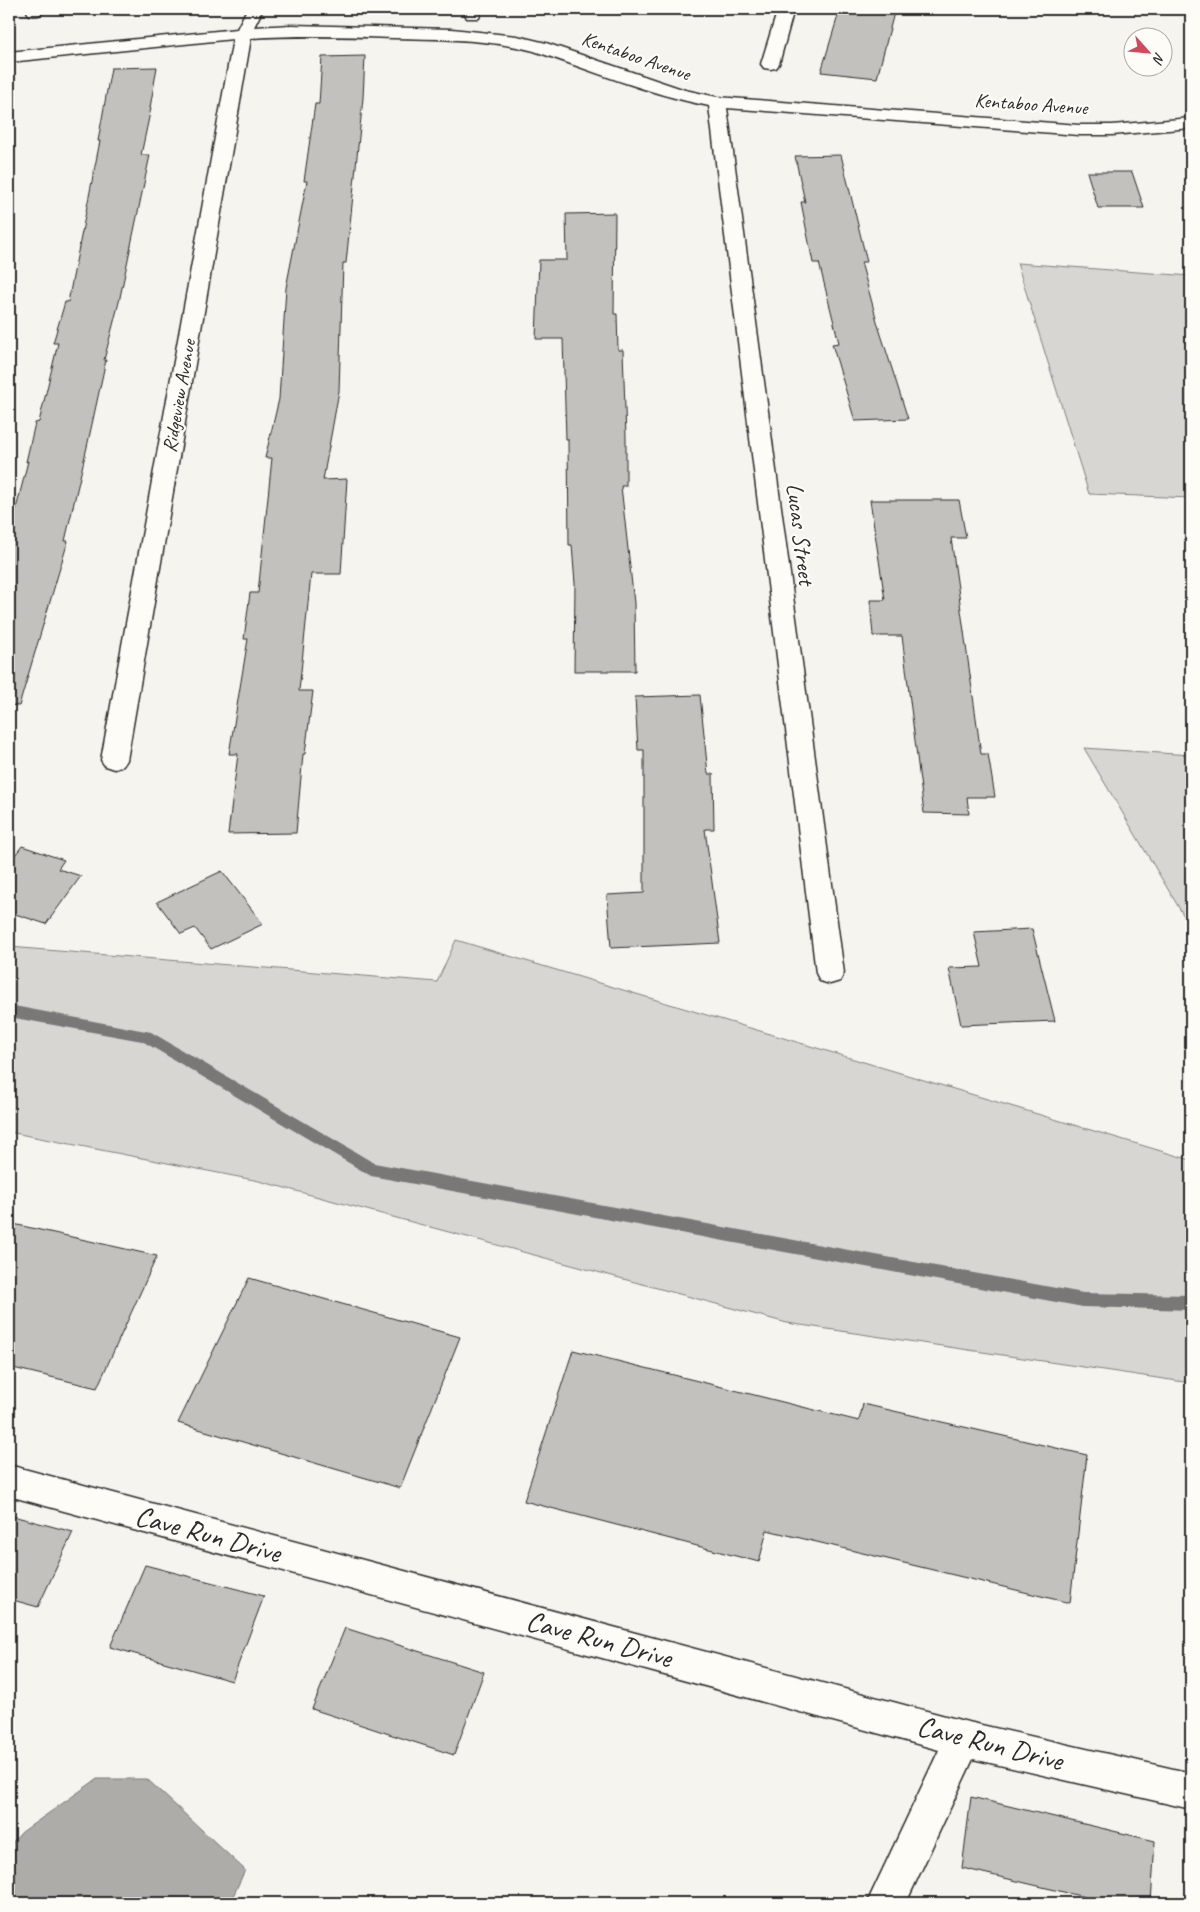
<svg xmlns="http://www.w3.org/2000/svg" width="1200" height="1912" viewBox="0 0 1200 1912" font-family="Caveat,sans-serif">
<style>
.green{fill:#d7d6d2;stroke:#81807e}
.water{fill:#adaca9;stroke:#797877}
.lines{fill:none;stroke-linecap:round;stroke-linejoin:round}
.stream{fill:#797877;fill-rule:evenodd}
.building{fill:#c2c1be;stroke:#2b2b2b}
.minor-casing{stroke:#2b2b2b;stroke-width:3}
.minor{fill:#fdfcf7;fill-rule:evenodd}
.labels{text-anchor:middle;dominant-baseline:central;stroke-width:4.5;stroke-linejoin:round;paint-order:stroke}
.far-street-label{font-size:20px;fill:#2b2b2b;stroke:#fdfcf7}
.street-label{font-size:24px;fill:#2b2b2b;stroke:#fdfcf7}
.near-street-label{font-size:29px;fill:#2b2b2b;stroke:#fdfcf7}
</style>
<rect width="100%" height="100%" fill="#f5f4ef"/>
<filter id="ink" filterUnits="userSpaceOnUse"><feTurbulence type="fractalNoise" baseFrequency=".02" numOctaves="2"/><feDisplacementMap in="SourceGraphic" scale="10" xChannelSelector="R" yChannelSelector="G"/><feConvolveMatrix kernelMatrix="1 2 1 2 8 2 1 2 1" color-interpolation-filters="sRGB"/></filter>
<g filter="url(#ink)">
<g class="green">
<polygon points="1017,263 1191,276 1191,498 1089,494"/>
<polygon points="1084,748 1191,755 1191,928"/>
<polygon points="456,940 1191,1160 1191,1383 787,1323 259,1181 9,1132 9,947 437,982"/>
</g>
<polygon class="water" points="97,1779 147,1779 245,1870 230,1903 9,1903 9,1846 22,1832"/>
<g class="lines">
<polygon class="stream" points="9,1005 151,1032 374,1163 1083,1293 1191,1295 1191,1310 1083,1307 371,1176 142,1041 9,1017"/>
</g>
<g class="building">
<polygon points="840,9 895,9 877,78 821,72"/>
<polygon points="365,56 363,98 346,263 343,263 339,391 323,480 347,479 341,574 311,574 299,691 313,691 305,754 303,754 296,833 228,834 238,754 229,754 248,639 244,639 250,593 258,593 272,458 265,458 279,399 286,288 307,181 304,181 315,104 319,104 322,57"/>
<polygon points="157,67 150,108 151,108 141,155 150,155 119,302 104,360 106,360 87,447 65,541 68,541 19,706 9,705 9,537 28,461 26,462 35,423 39,422 58,343 53,343 65,302 68,302 100,141 98,141 111,68"/>
<polygon points="841,155 867,262 861,262 878,325 908,419 855,421 832,344 839,343 819,263 813,263 801,202 805,202 795,156"/>
<polygon points="1087,172 1132,172 1144,208 1098,208"/>
<polygon points="615,213 614,314 617,314 618,350 623,350 626,438 626,486 621,486 634,603 635,671 574,671 575,584 572,545 569,545 568,439 566,439 563,339 536,339 539,260 567,260 566,214"/>
<polygon points="870,500 959,500 966,538 951,538 981,754 988,754 995,797 967,797 969,814 924,813 902,636 873,636 870,600 885,600"/>
<polygon points="700,695 708,774 713,774 714,829 705,829 720,943 611,948 607,895 644,893 644,750 638,750 635,697"/>
<polygon points="22,846 64,860 58,869 81,876 46,924 9,912 9,863"/>
<polygon points="222,871 263,924 211,949 195,928 181,934 157,902"/>
<polygon points="1032,929 1055,1021 961,1025 949,968 982,967 974,932"/>
<polygon points="9,1223 157,1256 97,1388 9,1367"/>
<polygon points="249,1278 460,1337 400,1488 178,1423"/>
<polygon points="573,1350 859,1421 863,1404 1087,1455 1070,1603 767,1530 759,1562 524,1501"/>
<polygon points="9,1515 73,1532 38,1607 9,1599"/>
<polygon points="145,1565 264,1596 232,1681 110,1647"/>
<polygon points="345,1628 484,1672 454,1755 312,1709"/>
<polygon points="971,1797 1155,1841 1151,1903 1110,1903 962,1868"/>
</g>
<g class="lines">
<g class="minor-casing">
<g id="minor">
<path d="M28 9H45C41 16 37 16 29 15L27 11Z"/>
<path d="M247 9H263L254 27 292 25 452 29 517 36 546 43 685 90 717 97 1079 125H1112L1191 118V128L1112 135H1079L727 108 844 973 840 981 830 984 820 981 816 973 709 106C649 94 592 71 534 51 488 39 440 39 393 38 345 36 298 35 251 38L127 760 123 766 114 769 105 766 101 760 233 39 9 62V52L237 29Z"/>
<polygon points="466,9 482,9 479,18 467,18 465,14"/>
<polygon points="778,9 794,9 779,64 776,68 770,69 764,68 761,64"/>
<polygon points="9,1465 964,1721 1191,1773 1191,1809 973,1759 906,1903 867,1903 939,1750 9,1496"/>
</g>
</g>
<use href="#minor" class="minor"/>
</g>
</g>
<g class="labels">
<g class="far-street-label">
<text transform="translate(636 56) rotate(19)">Kentaboo Avenue</text>
<text transform="translate(1031 104) rotate(4)">Kentaboo Avenue</text>
<text transform="translate(179 396) rotate(-80)">Ridgeview Avenue</text>
</g>
<g class="street-label">
<text transform="translate(801 534) rotate(83)">Lucas Street</text>
</g>
<g class="near-street-label">
<text transform="translate(208 1534) rotate(15)">Cave Run Drive</text>
<text transform="translate(599 1639) rotate(15)">Cave Run Drive</text>
<text transform="translate(990 1743) rotate(14)">Cave Run Drive</text>
</g>
</g>
<rect width="1200" height="1912" fill="none" stroke="#fdfcf7" stroke-width="30"/>
<rect x="15" y="15" width="1170" height="1882" fill="none" stroke="#2b2b2b" stroke-width="2" filter="url(#ink)"/>
<g transform="translate(1148 52) rotate(117)"><circle r="24" fill="#fdfcf7" stroke="#a9a8a5"/>
<path d="M0-4L9 19L0 12L-9 19Z" fill="#d1495b"/>
<text y="-8" font-size="14" font-weight="bold" text-anchor="middle" fill="#2b2b2b">N</text>
</g>
</svg>
